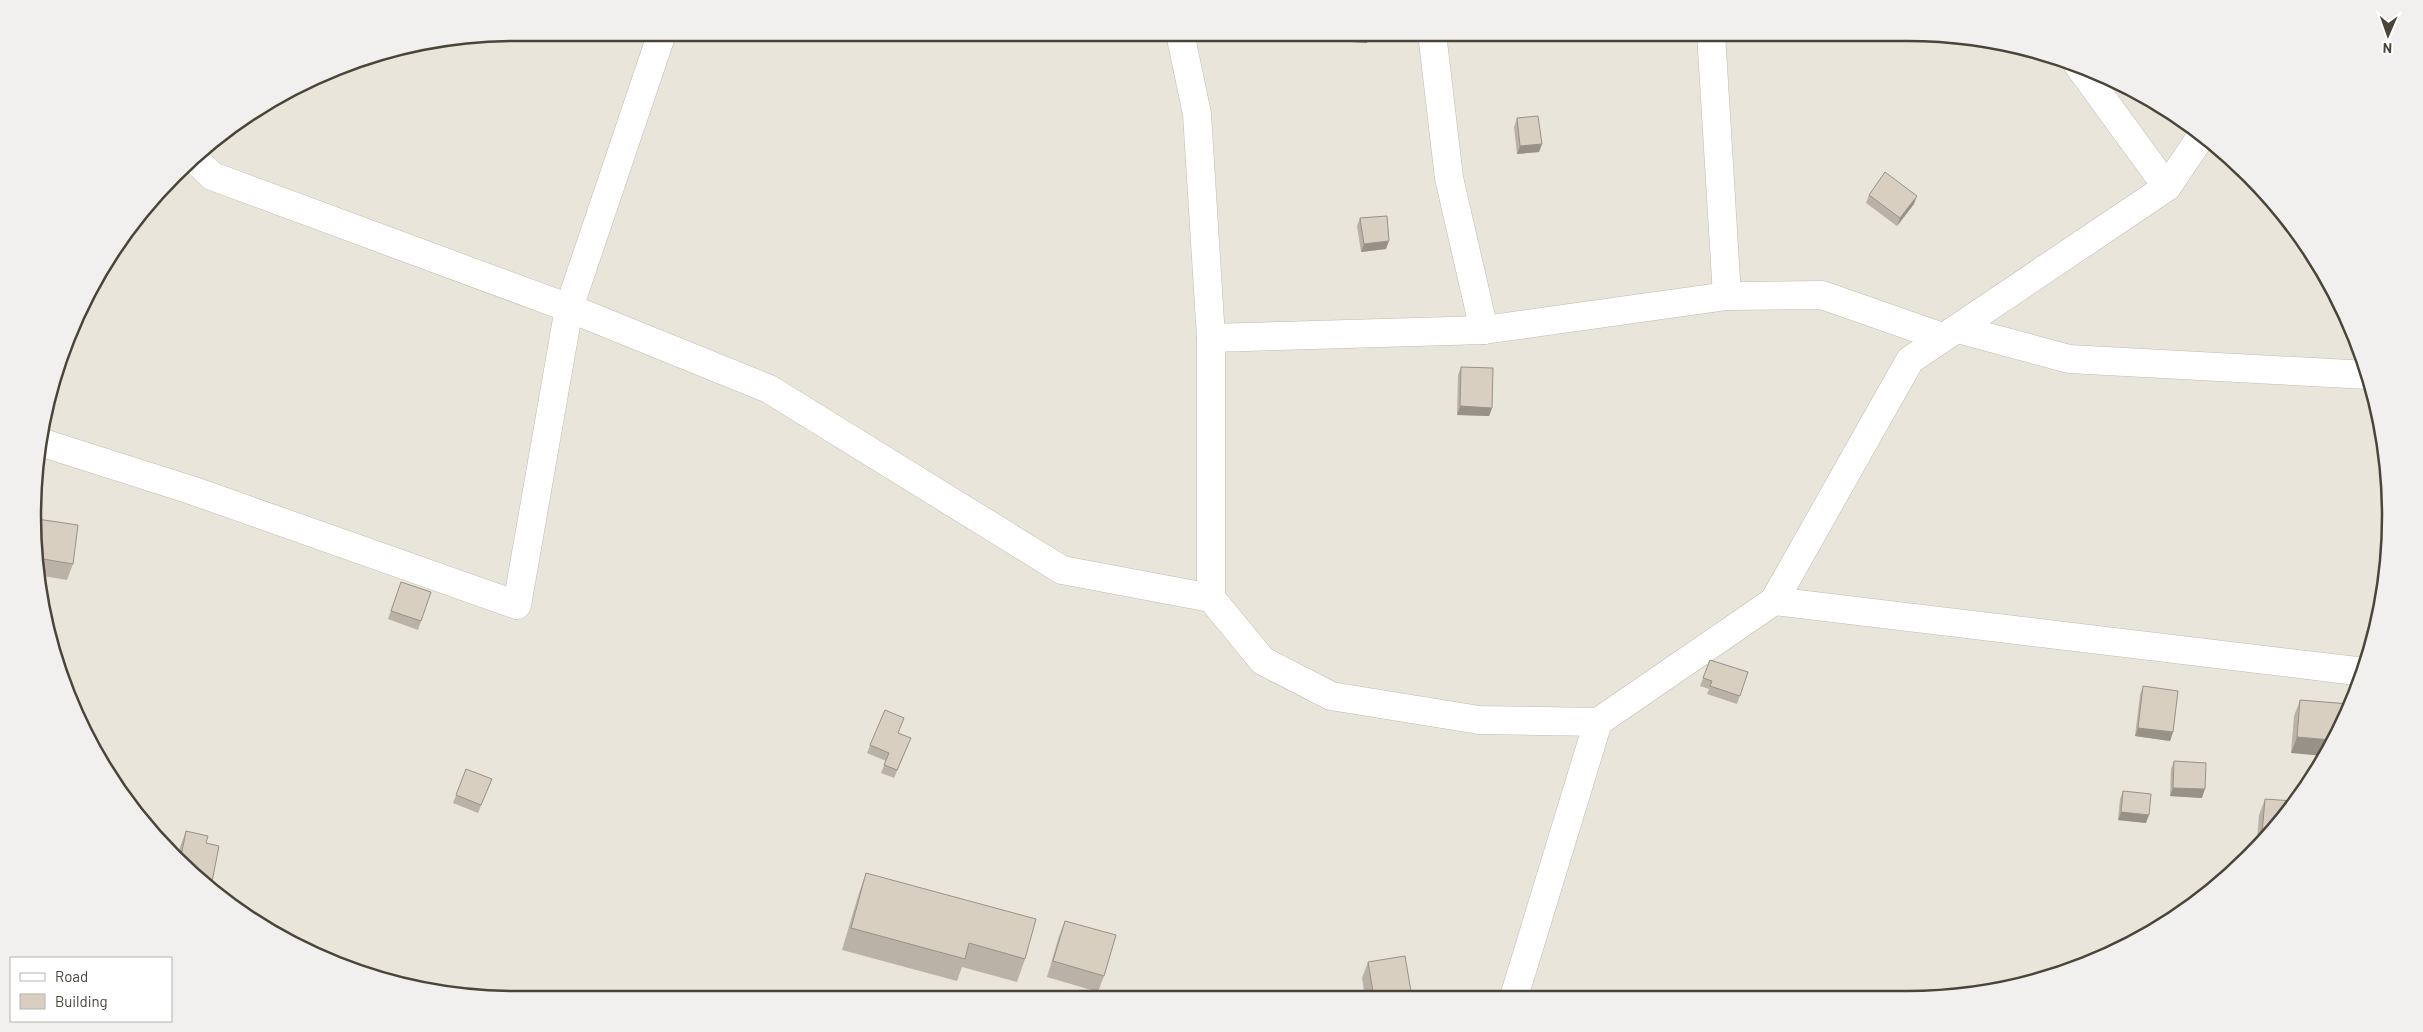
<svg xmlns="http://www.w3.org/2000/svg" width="2423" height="1032" viewBox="0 0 2423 1032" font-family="Barlow,sans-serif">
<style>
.residential{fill:#eae5da}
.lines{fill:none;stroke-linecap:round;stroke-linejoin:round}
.street-casing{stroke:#c2bbae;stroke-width:29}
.street{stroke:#fff;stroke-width:28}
.wall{fill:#bab2a6}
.shaded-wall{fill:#979187}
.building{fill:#d8cfc1;stroke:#979187}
.rim{fill:none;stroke:#4b4439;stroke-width:2.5}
</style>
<rect width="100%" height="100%" fill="#f6f3ec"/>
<polygon class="residential" points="516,33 1907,33 2063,58 2149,97 2226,153 2291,222 2341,302 2374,391 2389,485 2386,579 2365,672 2309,785 2202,899 2092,963 1970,995 516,999 360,974 221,899 153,835 97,758 69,701 42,610 33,516 42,422 69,331 97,274 197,152 275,97 360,58"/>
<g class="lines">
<g class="street-casing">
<g id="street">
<polyline points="1180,33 1197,114 1211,338 1211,598 1263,661 1331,696 1479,720 1598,722 1774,601 1910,360 2167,187 2202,135"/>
<polyline points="1432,33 1449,178 1484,330"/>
<polyline points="1711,33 1727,296"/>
<polyline points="2078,65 2167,187"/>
<polyline points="193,157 212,176 569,308 769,389 1062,570 1211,598"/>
<polyline points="1958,329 2069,359 2368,375"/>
<polyline points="1211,338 1484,330 1727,296 1822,295 1942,337"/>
<polyline points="40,442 191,490 517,605 569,308 662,33"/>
<polyline points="1774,601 2365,672"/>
<polyline points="1514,997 1598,722"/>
</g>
</g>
<use href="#street" class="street"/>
</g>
<g class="wall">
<polygon points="1334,32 1371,32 1367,43 1334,41"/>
<polygon points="1517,118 1542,144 1539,152 1517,154 1514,127"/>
<polygon points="1869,195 1914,204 1897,226 1866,203"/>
<polygon points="1360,218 1386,249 1361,252 1357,226"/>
<polygon points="1461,367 1492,408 1489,416 1457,415 1458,375"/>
<polygon points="37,519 73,564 67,580 38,575 34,527"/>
<polygon points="401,582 431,592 418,630 388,619"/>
<polygon points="1710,660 1748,672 1737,704 1707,694 1709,689 1700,686"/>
<polygon points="2143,686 2173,732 2170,741 2135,736 2140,695"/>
<polygon points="2300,700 2349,704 2291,753 2294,716"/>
<polygon points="898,733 908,746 894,778 881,773 886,761 867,753 870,745"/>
<polygon points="2174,761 2202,798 2170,796 2171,769"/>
<polygon points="466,769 492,779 478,813 453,803"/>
<polygon points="2123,791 2146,823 2118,820 2120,799"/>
<polygon points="2265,799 2293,801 2257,840 2259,815"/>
<polygon points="186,831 206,843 211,887 211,889 178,859 180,847"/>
<polygon points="866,873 1025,959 1017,982 962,967 957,981 842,950 858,896"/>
<polygon points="1065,921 1104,976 1098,992 1047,977 1059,936"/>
<polygon points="1368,962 1412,997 1365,997 1362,978"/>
</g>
<g class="shaded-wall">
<polygon points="1337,32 1371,32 1367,43 1334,41"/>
<polygon points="1542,144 1539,152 1517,154 1520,146"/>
<polygon points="1917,196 1914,204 1897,226 1900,218"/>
<polygon points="1389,241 1386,249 1361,252 1364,244"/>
<polygon points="1460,406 1492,408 1489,416 1457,415"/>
<polygon points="2138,728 2173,732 2170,741 2135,736"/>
<polygon points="2297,737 2331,740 2323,756 2291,753"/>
<polygon points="2173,788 2205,789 2202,798 2170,796"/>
<polygon points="2121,812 2149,815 2146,823 2118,820"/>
</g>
<g class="building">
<polygon points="1538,116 1542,144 1520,146 1517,118"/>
<polygon points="1885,172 1917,196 1900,218 1869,195"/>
<polygon points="1387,216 1389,241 1364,244 1360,218"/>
<polygon points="1461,367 1493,368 1492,408 1460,406"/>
<polygon points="37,519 78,525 73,564 37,558 34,535"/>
<polygon points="401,582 431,592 421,621 391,611"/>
<polygon points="1710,660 1748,672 1740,696 1710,686 1712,681 1703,678"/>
<polygon points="2143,686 2178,691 2173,732 2138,728"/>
<polygon points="2300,700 2349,704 2331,740 2297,737"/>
<polygon points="885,710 904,718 898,733 911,738 897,770 884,765 889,753 870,745"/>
<polygon points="2174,761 2206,763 2205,789 2173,788"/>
<polygon points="466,769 492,779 481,805 456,795"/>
<polygon points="2123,791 2151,794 2149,815 2121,812"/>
<polygon points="2265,799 2293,801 2263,833 2262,833"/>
<polygon points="186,831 208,836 206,843 219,846 211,887 207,886 180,861"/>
<polygon points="866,873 1036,919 1025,959 969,943 965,959 851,928"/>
<polygon points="1065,921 1116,935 1104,976 1053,961"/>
<polygon points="1405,956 1412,997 1374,997 1368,962"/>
<polygon points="1429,993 1440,997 1428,997"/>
</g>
<path d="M0 0H2423V1032H0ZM516 41H1907A475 475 0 0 1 2382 516V516A475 475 0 0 1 1907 991H516A475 475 0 0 1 41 516V516A475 475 0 0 1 516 41Z" fill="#f1f0ef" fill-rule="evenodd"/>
<path class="rim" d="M516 41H1907A475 475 0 0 1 2382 516V516A475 475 0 0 1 1907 991H516A475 475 0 0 1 41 516V516A475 475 0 0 1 516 41Z"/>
<rect x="10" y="957" width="162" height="65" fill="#ffffff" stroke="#b7b4b0"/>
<rect x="20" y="973" width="25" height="8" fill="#ffffff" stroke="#b7b4b0"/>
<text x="55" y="982" font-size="15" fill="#4b4439">Road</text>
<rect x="20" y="994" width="25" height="15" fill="#d8cfc1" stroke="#b7b4b0"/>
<text x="55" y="1007" font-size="15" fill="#4b4439">Building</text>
<g transform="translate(2388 35) rotate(182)" stroke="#ffffff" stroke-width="4" paint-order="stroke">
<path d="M0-4L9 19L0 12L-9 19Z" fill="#4b4439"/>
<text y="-8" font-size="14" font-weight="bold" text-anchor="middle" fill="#4b4439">N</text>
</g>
</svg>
